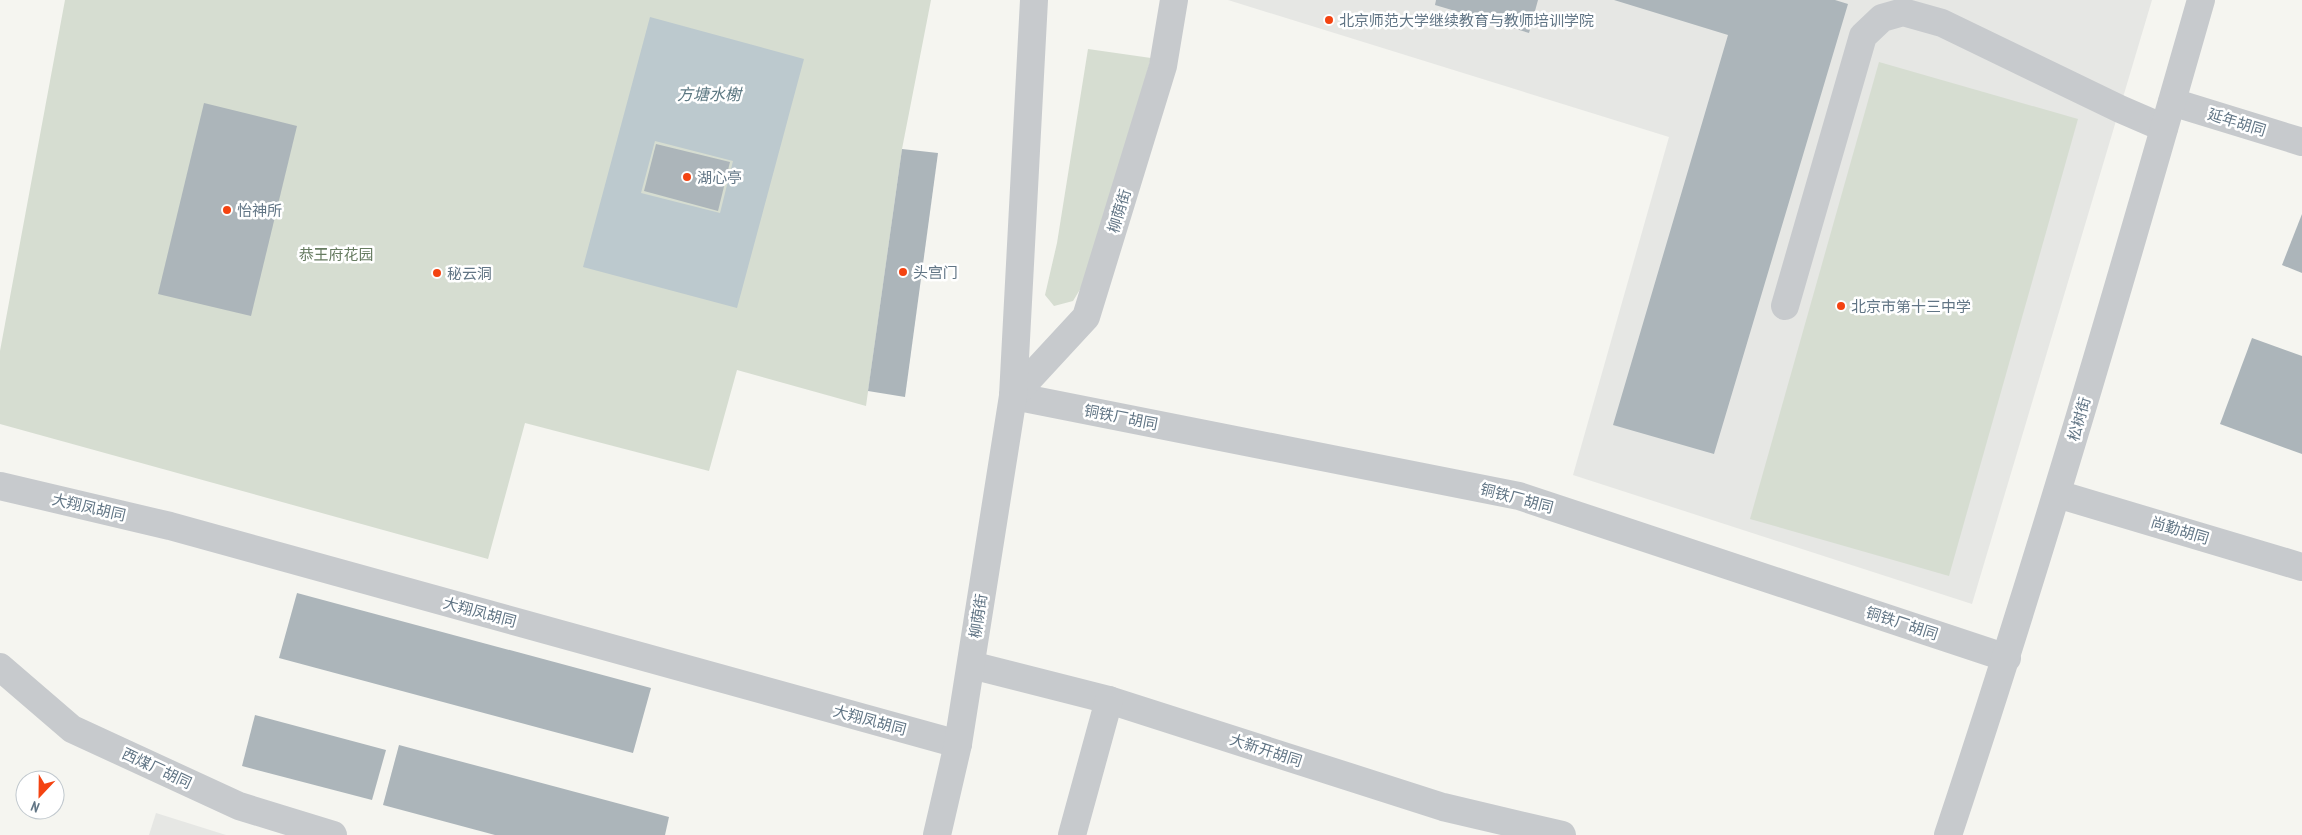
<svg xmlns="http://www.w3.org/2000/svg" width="2302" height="835" viewBox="0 0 2302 835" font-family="'PT Sans Narrow','Noto Sans SC',sans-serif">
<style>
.built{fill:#e6e7e4}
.green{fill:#d6ddd1}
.water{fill:#bcc9ce;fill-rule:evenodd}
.building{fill:#acb5ba}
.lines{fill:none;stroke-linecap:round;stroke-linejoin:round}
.minor{stroke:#c7cacd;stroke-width:28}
.poi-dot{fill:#f44311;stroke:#fff;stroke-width:2}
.labels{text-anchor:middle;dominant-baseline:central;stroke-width:5;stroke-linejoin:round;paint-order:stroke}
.poi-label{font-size:15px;fill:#617585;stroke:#fff;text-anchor:start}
.street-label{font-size:15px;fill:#617585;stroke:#fff}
.park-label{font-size:15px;fill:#667b60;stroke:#fff}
.water-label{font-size:16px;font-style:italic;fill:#5c7882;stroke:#fff}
</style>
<rect width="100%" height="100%" fill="#f5f5f0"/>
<g class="built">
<polygon points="1228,0 2152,0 1972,604 1573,475 1669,137"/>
<polygon points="156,813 226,835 149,835"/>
</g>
<g class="green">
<polygon points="65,0 931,0 902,149 866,406 737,370 709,471 525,423 488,559 0,424 0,351"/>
<polygon points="1088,49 1151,58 1093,268 1073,301 1054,306 1045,295 1057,243"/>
<polygon points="1879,62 2078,119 1949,576 1750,519"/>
</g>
<path class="water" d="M650 17 804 59 737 308 583 267ZM655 141 733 161 720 213 641 193Z"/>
<g class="building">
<polygon points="1436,0 1538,0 1529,33 1435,5"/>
<polygon points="1614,0 1835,0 1848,4 1714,454 1613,425 1728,35"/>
<polygon points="204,103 297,126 251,316 158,294"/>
<polygon points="656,144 730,162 718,211 644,191"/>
<polygon points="902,149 938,153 905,397 868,391"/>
<polygon points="2302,214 2302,273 2282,265"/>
<polygon points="2252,338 2302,356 2302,454 2220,424"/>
<polygon points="297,593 651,688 633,753 279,658"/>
<polygon points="255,715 386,750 372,800 242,766"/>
<polygon points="399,745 669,817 665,835 495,835 383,805"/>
</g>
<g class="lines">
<g class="minor">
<polyline points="2172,102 2302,142"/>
<polyline points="1785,306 1863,36 1882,18 1903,12 1942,23 2120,109 2164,128"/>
<polyline points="1013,396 1519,496 2007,658"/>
<polyline points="1013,396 1086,317 1163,66 1174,0"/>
<polyline points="0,486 170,526 958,744"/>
<polyline points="2057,494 2302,567"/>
<polyline points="971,665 1109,700 1443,807 1562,835"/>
<polyline points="0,667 72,729 239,806 333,835"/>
<polyline points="937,835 958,744 1013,396 1034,0"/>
<polyline points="1072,835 1109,700"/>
<path d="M1948 835C2040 559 2121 280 2201 0"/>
</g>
</g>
<g class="poi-dot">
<circle cx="1329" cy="20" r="5"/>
<circle cx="687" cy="177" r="5"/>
<circle cx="227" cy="210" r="5"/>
<circle cx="903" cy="272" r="5"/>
<circle cx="437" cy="273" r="5"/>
<circle cx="1841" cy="306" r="5"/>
</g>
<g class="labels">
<g class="poi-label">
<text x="1339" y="20">北京师范大学继续教育与教师培训学院</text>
<text x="697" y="177">湖心亭</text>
<text x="237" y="210">怡神所</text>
<text x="913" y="272">头宫门</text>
<text x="447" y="273">秘云洞</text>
<text x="1851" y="306">北京市第十三中学</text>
</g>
<g class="street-label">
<text transform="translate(2237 122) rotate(17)">延年胡同</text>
<text transform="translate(1119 211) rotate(-73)">柳荫街</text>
<text transform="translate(1121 417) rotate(11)">铜铁厂胡同</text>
<text transform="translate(2079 419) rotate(-74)">松树街</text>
<text transform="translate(1517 498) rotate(15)">铜铁厂胡同</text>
<text transform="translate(89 507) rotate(13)">大翔凤胡同</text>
<text transform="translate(2180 530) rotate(17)">尚勤胡同</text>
<text transform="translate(480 612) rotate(15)">大翔凤胡同</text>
<text transform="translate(978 616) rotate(-81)">柳荫街</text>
<text transform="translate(1902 623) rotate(18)">铜铁厂胡同</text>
<text transform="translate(870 720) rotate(15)">大翔凤胡同</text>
<text transform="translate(1266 750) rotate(18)">大新开胡同</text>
<text transform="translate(157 768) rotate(25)">西煤厂胡同</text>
</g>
<g class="park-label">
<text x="336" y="254">恭王府花园</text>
</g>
<g class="water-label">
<text x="709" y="94">方塘水榭</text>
</g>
</g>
<g transform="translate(40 795) rotate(202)"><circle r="24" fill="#ffffff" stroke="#c0c8ce"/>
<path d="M0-4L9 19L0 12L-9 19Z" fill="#f44311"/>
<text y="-8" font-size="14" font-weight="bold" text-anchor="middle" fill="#617585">N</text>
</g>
</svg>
